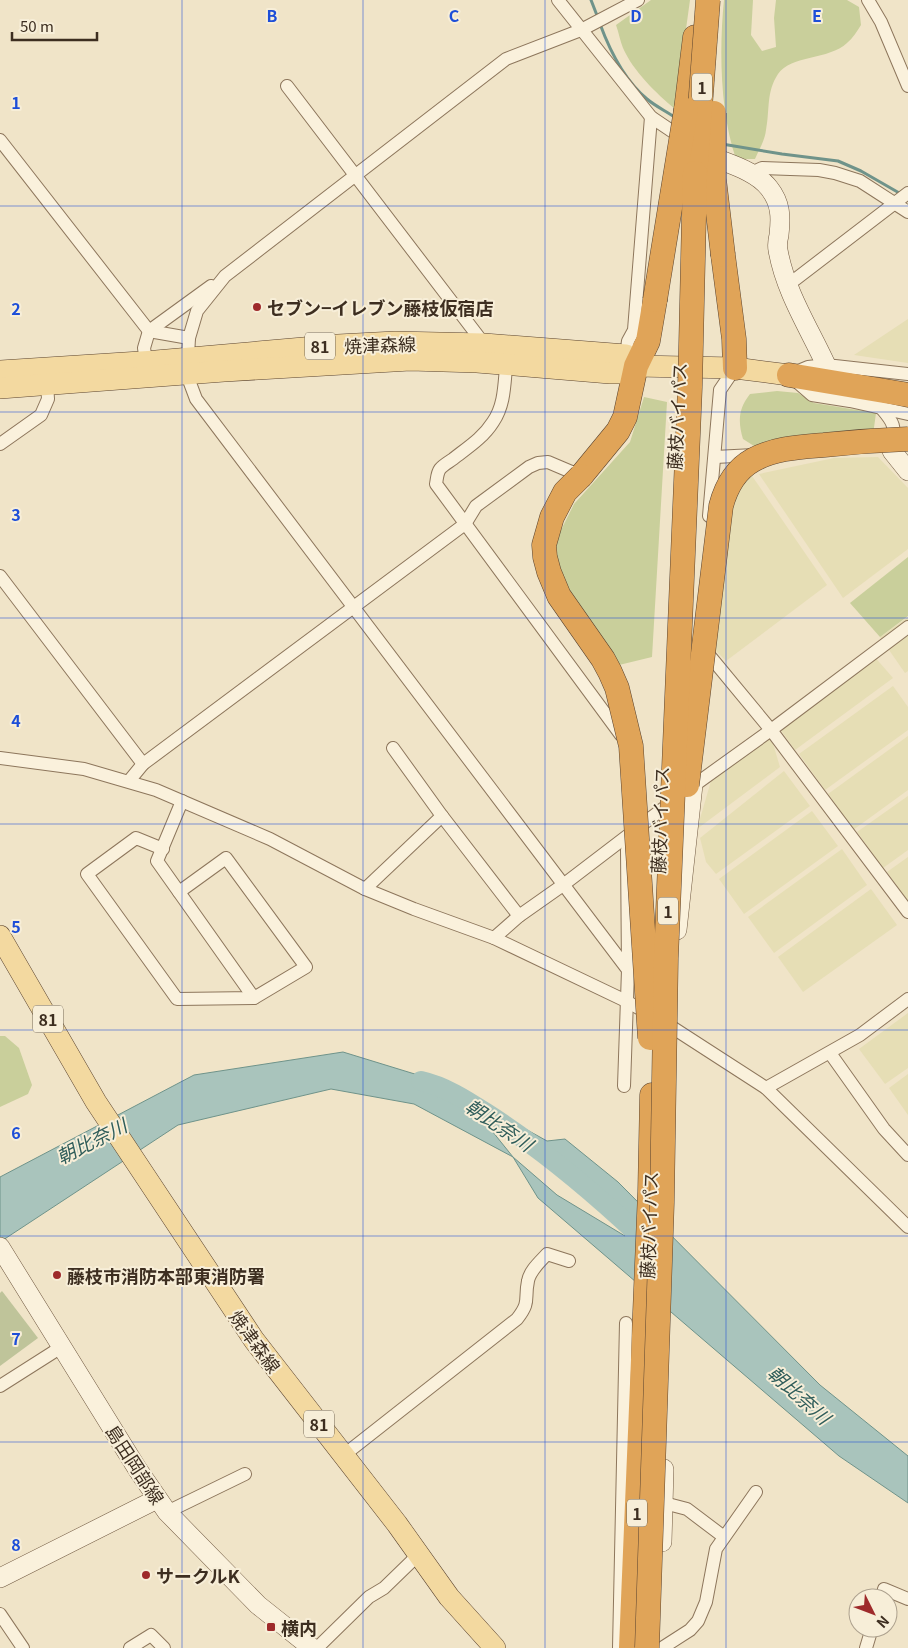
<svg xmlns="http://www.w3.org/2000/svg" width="908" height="1648" viewBox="0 0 908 1648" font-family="Georgia,'Noto Sans JP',serif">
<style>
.farmland{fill:#e6deb5}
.green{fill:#c9cf9b}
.cemetery{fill:#bfc49a}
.water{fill:#a9c4bc;stroke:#6f938a}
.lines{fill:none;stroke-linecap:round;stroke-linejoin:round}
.stream{stroke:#6f938a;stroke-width:3}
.river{stroke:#a9c4bc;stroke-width:20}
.street-casing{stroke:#8d765c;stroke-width:14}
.secondary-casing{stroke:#6f573f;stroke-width:20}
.primary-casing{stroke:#5b4430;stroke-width:22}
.highway-casing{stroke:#5b4430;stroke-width:25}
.street{stroke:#faf1dc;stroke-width:12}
.secondary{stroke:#faf1dc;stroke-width:19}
.primary{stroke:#f3d9a0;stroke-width:21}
.highway{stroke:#e0a458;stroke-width:24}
.highway-bridge-casing{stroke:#5b4430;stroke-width:25;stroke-linecap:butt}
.highway-bridge{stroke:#e0a458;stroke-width:24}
.grid{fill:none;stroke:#1d4ed8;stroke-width:1;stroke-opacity:0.55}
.poi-dot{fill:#9e2a2b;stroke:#f7eed8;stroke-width:2}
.labels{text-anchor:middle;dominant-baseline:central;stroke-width:4;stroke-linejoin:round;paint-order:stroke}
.shield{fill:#f7eed8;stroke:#756857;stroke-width:1}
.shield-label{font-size:16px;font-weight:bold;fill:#3d2e20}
.poi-label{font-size:18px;font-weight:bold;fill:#3d2e20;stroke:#f7eed8;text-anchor:start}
.street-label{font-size:18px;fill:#3d2e20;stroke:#f7eed8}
.water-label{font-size:19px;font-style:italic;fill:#2f5d5a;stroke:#f7eed8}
.grid-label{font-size:16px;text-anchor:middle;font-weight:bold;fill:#1d4ed8;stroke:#f7eed8;stroke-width:4;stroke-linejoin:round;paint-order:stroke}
</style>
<rect width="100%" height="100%" fill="#f0e4c8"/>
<g class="farmland">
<polygon points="908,319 908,363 854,355"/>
<polygon points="878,457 908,488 908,549 843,598 759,474 834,458"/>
<polygon points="750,473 827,585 726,661 712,647 731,498"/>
<polygon points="908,617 908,671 905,673 880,637"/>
<polygon points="873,655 893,678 795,750 780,729"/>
<polygon points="893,686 908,707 908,730 825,790 799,754"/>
<polygon points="908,736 908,790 853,830 828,794"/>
<polygon points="771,737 780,767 697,829 711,781"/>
<polygon points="784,771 810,806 716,874 706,862 700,838"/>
<polygon points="908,796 908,850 883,868 857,832"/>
<polygon points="812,811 838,846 744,914 719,879"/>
<polygon points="842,849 867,885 774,953 748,917"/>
<polygon points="908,857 908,902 887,872"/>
<polygon points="871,889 897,925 803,992 778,957"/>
<polygon points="908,1013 908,1068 885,1084 859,1049"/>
<polygon points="908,1074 908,1115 889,1088"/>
</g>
<g class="green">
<path d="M651 0H690L675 109C657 94 633 71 623 48 620 41 619 33 616 25Z"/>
<path d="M724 0H753L751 35 762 51 776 47 774 18 776 0H847L859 7 861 25C857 31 853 38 847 43 829 60 791 55 778 74 766 92 770 110 766 130 765 140 759 150 755 159H736C720 113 719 49 724 0Z"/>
<path d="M777 391 798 393 814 403 876 413 873 435 754 446 743 439C738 422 738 409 750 394Z"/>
<polygon points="644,397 667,402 652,657 619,665 574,602 554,567 557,538 574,504 630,442"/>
<polygon points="908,557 908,616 880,637 850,603"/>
<polygon points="0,1036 5,1036 19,1048 32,1085 28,1094 0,1107"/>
</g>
<polygon class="cemetery" points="2,1291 38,1338 0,1366 0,1293"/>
<polygon class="water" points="343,1052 431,1079 480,1116 513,1157 557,1195 625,1236 613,1200 539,1150 495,1112 547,1141 565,1139 618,1182 820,1385 908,1456 908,1503 839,1456 538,1198 513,1157 414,1104 331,1089 178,1125 0,1242 0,1177 194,1075"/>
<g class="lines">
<g class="stream">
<polyline points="591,0 598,18"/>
<path d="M600 24C610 51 624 80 647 99 655 106 666 111 676 118"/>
<polyline points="722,144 782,154 838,161 861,171 901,194"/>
</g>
<path class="river" d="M421 1081C444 1086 466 1100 486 1113 541 1148 591 1190 639 1235"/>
<g class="street-casing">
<g id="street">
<polyline points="558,0 651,117 685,140"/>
<polyline points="868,0 881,22 908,86"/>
<polyline points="287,86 484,344"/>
<polyline points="0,140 149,331 189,338"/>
<polyline points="751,173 762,168 819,170 835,173 860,181 908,212"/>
<polyline points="788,285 908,193"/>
<polyline points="626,355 628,341 634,330 651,117"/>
<path d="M507 358C504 380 506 403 493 422 483 438 467 448 453 459 449 462 443 465 440 469 437 473 437 479 436 484L621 735"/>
<polyline points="146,361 144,348 149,331 211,286"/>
<polyline points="908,374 826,365 808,367 789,375 812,395 850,401 908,414"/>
<path d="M882 409C894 423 895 426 893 445"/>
<polyline points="0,444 41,415 48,399 47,384"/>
<polyline points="715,457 754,455"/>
<polyline points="709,516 720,390 735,368"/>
<polyline points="0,576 143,764"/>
<polyline points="704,649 771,730 908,912"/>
<polyline points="393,748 442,816 519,916"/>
<polyline points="0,758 84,769 156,790 270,839 365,889 414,909 494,938 626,1001 667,1024 766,1088 908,1227"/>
<polyline points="129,781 143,764 465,524 476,506 529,467 538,463 548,462 581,476"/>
<polyline points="689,789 771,730 908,627"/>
<polyline points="182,801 157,861 254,998"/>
<polyline points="163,849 136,838 87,874 177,999 254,998 306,967 226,858 179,892"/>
<polyline points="627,850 628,970"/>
<polyline points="365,889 442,816"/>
<polyline points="494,938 519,916 563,885 673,801"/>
<polyline points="830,1053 884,1129 908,1155"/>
<polyline points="624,1086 628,970 196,399 187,375 189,338 197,311 225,276 506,59 581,30 638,0"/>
<polyline points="766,1088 860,1035 908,999"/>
<polyline points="0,1386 63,1346"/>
<path d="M344 1455 517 1319C531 1301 524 1300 528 1281 530 1270 540 1262 547 1254L569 1261"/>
<polyline points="664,1503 687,1509 724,1537"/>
<polyline points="167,1512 245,1474"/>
<polyline points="882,1598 884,1589 908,1599"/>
<polyline points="0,1614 23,1648"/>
<polyline points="130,1648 151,1635 164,1648"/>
<polyline points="317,1648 369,1597 384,1588 418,1555"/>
<polyline points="619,1648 626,1323"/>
<polyline points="662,1648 690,1630 698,1621 706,1602 716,1549 756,1492"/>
<polyline points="866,1648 872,1628"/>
</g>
</g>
<g class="secondary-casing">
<g id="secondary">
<path d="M710 156C729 164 756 171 769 188 781 203 781 217 779 235 778 239 777 245 778 250 785 291 809 328 826 365"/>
<polyline points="892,451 908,471"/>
<polyline points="677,930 693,785"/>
<polyline points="0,1247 138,1470 167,1512 258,1605 312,1648"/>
<polyline points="662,1542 664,1469"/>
<polyline points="0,1578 157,1499"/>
</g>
</g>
<g class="primary-casing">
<g id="primary">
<polyline points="0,371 156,361 338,345 395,342 484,344 626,355 636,366"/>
<polyline points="0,388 224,371 410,360 477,362 610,373 624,373 636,366 735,368 789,375"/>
<polyline points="0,936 96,1102 254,1340 397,1524 449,1597 495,1648"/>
</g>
</g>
<g class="highway-casing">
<g id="highway">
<polyline points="686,110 695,37"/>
<polyline points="723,255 734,339 735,368"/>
<polyline points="789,375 908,395"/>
<polyline points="581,476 618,431 625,417 636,366 648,341 655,300"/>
<polyline points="631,1648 650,1192 652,1095"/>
</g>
</g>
<use href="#street" class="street"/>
<use href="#secondary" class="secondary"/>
<use href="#primary" class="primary"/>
<use href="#highway" class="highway"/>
<g class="highway-bridge-casing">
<g id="highway-bridge">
<polyline points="714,113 714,179 723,255"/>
<polyline points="694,189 708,0"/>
<polyline points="655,300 686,110"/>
<polyline points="581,476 565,492 552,517 544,545 545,557 549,572 559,596 603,659 610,672 617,688 631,746 650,1038"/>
<path d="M687 785 721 506C726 487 735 470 753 460 775 448 800 447 824 445 852 442 880 440 908 439"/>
<polyline points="647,1648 662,1202 666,958 690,387 695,173"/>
</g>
</g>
<use href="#highway-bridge" class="highway-bridge"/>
</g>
<path class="grid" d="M182 0V1648M363 0V1648M545 0V1648M726 0V1648M0 206H908M0 412H908M0 618H908M0 824H908M0 1030H908M0 1236H908M0 1442H908"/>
<g class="poi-dot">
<circle cx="257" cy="307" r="5"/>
<circle cx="57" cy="1275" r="5"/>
<circle cx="146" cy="1575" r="5"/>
<rect x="266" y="1622" width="10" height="10" rx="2.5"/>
</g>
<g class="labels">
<g class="shield">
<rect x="692" y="73.5" width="20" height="27" rx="4"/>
<rect x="305" y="332.5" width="30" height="27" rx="4"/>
<rect x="658" y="897.5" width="20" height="27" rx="4"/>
<rect x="33" y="1005.5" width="30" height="27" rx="4"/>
<rect x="304" y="1410.5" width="30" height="27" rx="4"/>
<rect x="627" y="1499.5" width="20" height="27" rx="4"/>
</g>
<g class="shield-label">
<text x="702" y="87">1</text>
<text x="320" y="346">81</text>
<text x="668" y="911">1</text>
<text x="48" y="1019">81</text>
<text x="319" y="1424">81</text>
<text x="637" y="1513">1</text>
</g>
<g class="poi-label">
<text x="267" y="307">セブン−イレブン藤枝仮宿店</text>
<text x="67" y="1275">藤枝市消防本部東消防署</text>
<text x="156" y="1575">サークルK</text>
<text x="281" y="1627">横内</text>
</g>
<g class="street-label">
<text transform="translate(380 344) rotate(-2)">焼津森線</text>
<text transform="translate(676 416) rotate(-87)">藤枝バイパス</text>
<text transform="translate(659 820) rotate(-88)">藤枝バイパス</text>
<text transform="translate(648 1225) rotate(-88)">藤枝バイパス</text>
<text transform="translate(256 1341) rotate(54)">焼津森線</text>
<text transform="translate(136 1464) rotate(57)">島田岡部線</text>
</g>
<g class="water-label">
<text transform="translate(500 1124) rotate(34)">朝比奈川</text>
<text transform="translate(91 1140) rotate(-27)">朝比奈川</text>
<text transform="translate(800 1394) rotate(42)">朝比奈川</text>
</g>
</g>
<g class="grid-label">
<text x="272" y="22">B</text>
<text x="454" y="22">C</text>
<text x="636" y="22">D</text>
<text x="817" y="22">E</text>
<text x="16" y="109">1</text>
<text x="16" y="315">2</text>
<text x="16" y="521">3</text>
<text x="16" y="727">4</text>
<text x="16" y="933">5</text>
<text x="16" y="1139">6</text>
<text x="16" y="1345">7</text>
<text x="16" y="1551">8</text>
</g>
<g transform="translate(873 1613) rotate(132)"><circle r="24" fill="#f7eed8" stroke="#ada18e"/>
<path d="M0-4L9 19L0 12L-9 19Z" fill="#9e2a2b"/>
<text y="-8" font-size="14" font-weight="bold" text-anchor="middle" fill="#3d2e20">N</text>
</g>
<path d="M12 32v8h85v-8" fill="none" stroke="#3d2e20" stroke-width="2.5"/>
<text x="20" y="32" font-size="15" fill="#3d2e20" stroke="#f7eed8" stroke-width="4" paint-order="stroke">50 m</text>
</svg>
